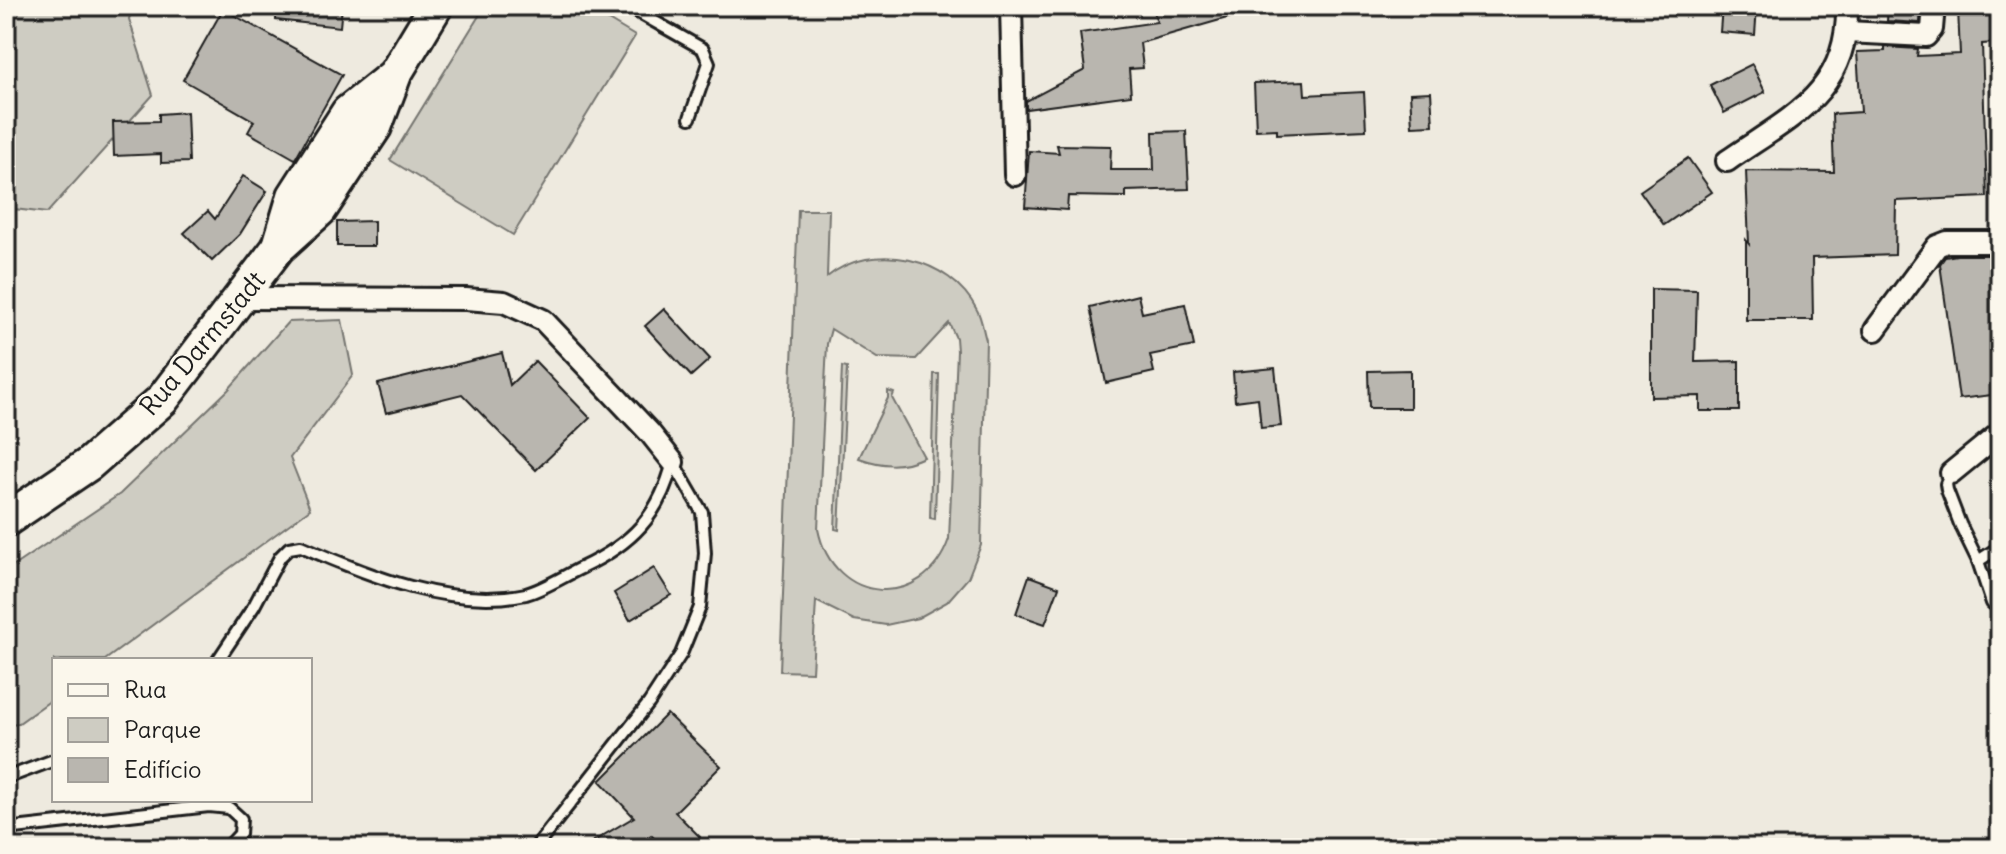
<svg xmlns="http://www.w3.org/2000/svg" width="2006" height="854" viewBox="0 0 2006 854" font-family="Delius,sans-serif">
<style>
.green{fill:#ceccc2;stroke:#75746f;stroke-width:2;fill-rule:evenodd}
.building{fill:#b9b6af;stroke:#1c1c1c;stroke-width:2}
.lines{fill:none;stroke-linecap:round;stroke-linejoin:round}
.service-casing{stroke:#1c1c1c;stroke-width:16}
.minor-casing{stroke:#1c1c1c;stroke-width:26}
.primary-casing{stroke:#1c1c1c;stroke-width:38}
.service{stroke:#fbf7ec;stroke-width:10}
.minor{stroke:#fbf7ec;stroke-width:20}
.primary{stroke:#fbf7ec;stroke-width:32}
.labels{text-anchor:middle;dominant-baseline:central;stroke-width:6;stroke-linejoin:round;paint-order:stroke}
.street-label{font-size:26px;fill:#1c1c1c;stroke:#fbf7ec}
</style>
<rect width="100%" height="100%" fill="#eeeadf"/>
<filter id="ink" filterUnits="userSpaceOnUse"><feTurbulence type="fractalNoise" baseFrequency=".0125" numOctaves="2"/><feDisplacementMap in="SourceGraphic" scale="16" xChannelSelector="R" yChannelSelector="G"/><feConvolveMatrix kernelMatrix="1 2 1 2 8 2 1 2 1" color-interpolation-filters="sRGB"/></filter>
<g filter="url(#ink)">
<g class="green">
<polygon points="6,6 133,6 129,19 153,95 47,213 6,208"/>
<polygon points="485,6 585,6 635,36 513,235 390,160"/>
<path d="M798 210H829L827 277C873 240 950 257 977 310 982 319 983 331 986 340L981 545 968 578 947 602 918 618 886 625 854 620 816 601 812 672 780 671ZM949 323 956 338 957 351 949 539C924 612 833 605 818 529L827 344 831 329 877 358 916 359Z"/>
<polygon points="342,320 353,375 290,458 310,509 105,660 54,660 54,698 19,723 6,727 6,571 120,494 228,390 288,322"/>
<polygon points="842,367 847,368 839,530 835,529"/>
<polygon points="934,374 939,374 935,519 930,518"/>
<path d="M888 391 894 393 892 398 924 457C901 468 882 466 859 458L888 398Z"/>
</g>
<g class="building">
<polygon points="277,6 342,6 340,27 276,20"/>
<polygon points="1152,6 1247,6 1248,12 1140,43 1143,68 1129,69 1131,95 1026,109 1026,101 1085,70 1080,33 1157,22"/>
<polygon points="1722,6 1757,6 1755,35 1720,32"/>
<polygon points="1888,6 1921,6 1920,23 1887,21"/>
<polygon points="1994,7 1995,43 1982,44 1987,197 1896,201 1895,255 1812,258 1813,320 1746,320 1746,240 1749,244 1746,171 1834,172 1832,114 1861,112 1857,52 1885,51 1885,47 1918,49 1917,56 1960,54 1958,9"/>
<polygon points="223,9 342,75 295,159 248,132 254,121 183,80"/>
<polygon points="1752,64 1765,92 1724,113 1710,85"/>
<polygon points="1304,81 1305,95 1364,92 1366,130 1277,134 1277,129 1256,130 1254,83"/>
<polygon points="1431,92 1433,125 1412,126 1410,93"/>
<polygon points="187,112 189,162 161,163 161,154 114,156 113,122 159,121 159,114"/>
<polygon points="1186,131 1189,189 1126,191 1126,197 1068,196 1067,210 1025,207 1029,151 1059,153 1057,145 1111,146 1110,170 1154,170 1153,132"/>
<polygon points="1688,158 1712,192 1664,225 1640,191"/>
<polygon points="243,176 267,191 240,234 212,261 184,233 208,211 215,219"/>
<polygon points="374,221 374,246 337,246 337,222"/>
<polygon points="1957,255 2000,255 2000,394 1959,399 1940,264 1945,257"/>
<polygon points="1651,289 1697,290 1695,362 1739,361 1739,411 1700,411 1700,396 1651,397"/>
<polygon points="1138,295 1142,313 1185,304 1194,346 1150,355 1154,372 1106,383 1090,307"/>
<polygon points="664,309 710,359 691,376 645,326"/>
<polygon points="502,353 510,385 535,361 590,418 536,470 462,394 386,413 378,384"/>
<polygon points="1275,368 1281,426 1261,428 1258,398 1235,401 1233,372"/>
<polygon points="1410,370 1410,408 1369,408 1368,371"/>
<polygon points="654,568 671,595 630,620 614,593"/>
<polygon points="1029,576 1059,587 1045,624 1016,614"/>
<polygon points="667,714 721,766 675,812 700,837 689,848 664,848 651,835 634,848 582,848 634,817 600,781"/>
</g>
<g class="lines">
<g class="service-casing">
<g id="service">
<polyline points="627,6 703,49 709,63 690,118"/>
<polyline points="1951,473 1946,484 1947,490 1960,524 1978,561 1992,603"/>
<polyline points="1978,561 2000,547"/>
<path d="M218 660 254 606 280 557 289 548 301 546C367 575 452 610 526 594 544 589 564 576 581 568 632 544 659 516 673 462"/>
<polyline points="6,778 54,760"/>
<polyline points="6,829 209,806 229,808 241,819 240,834 227,848"/>
<polyline points="535,848 649,703 681,654 700,607 705,553 702,512 673,462"/>
</g>
</g>
<g class="minor-casing">
<g id="minor">
<polyline points="1011,6 1015,175"/>
<polyline points="1847,32 1926,36 1932,29 1934,6"/>
<path d="M1727 161C1790 117 1849 93 1847 6"/>
<polyline points="242,298 466,299 504,302 543,320 650,433 673,462"/>
<polyline points="1875,330 1937,246 1947,242 2000,242"/>
<polyline points="1951,473 2000,433"/>
</g>
</g>
<g class="primary-casing">
<g id="primary">
<polyline points="279,246 294,196 348,112 393,76"/>
<polyline points="6,520 89,464 162,400 278,248 320,210 375,127 395,74 436,6"/>
</g>
</g>
<use href="#service" class="service"/>
<use href="#minor" class="minor"/>
<use href="#primary" class="primary"/>
</g>
</g>
<g class="labels">
<g class="street-label">
<text transform="translate(202 343) rotate(-50)">Rua Darmstadt</text>
</g>
</g>
<rect width="2006" height="854" fill="none" stroke="#fbf7ec" stroke-width="32"/>
<rect x="16" y="16" width="1974" height="822" fill="none" stroke="#1c1c1c" stroke-width="3" filter="url(#ink)"/>
<rect x="52" y="658" width="260" height="144" fill="#fbf7ec" stroke="#a29f99" stroke-width="2"/>
<rect x="68" y="684" width="40" height="12" fill="#fbf7ec" stroke="#a29f99" stroke-width="2"/>
<text x="124" y="698" font-size="24" fill="#1c1c1c">Rua</text>
<rect x="68" y="718" width="40" height="24" fill="#ceccc2" stroke="#a29f99" stroke-width="2"/>
<text x="124" y="738" font-size="24" fill="#1c1c1c">Parque</text>
<rect x="68" y="758" width="40" height="24" fill="#b9b6af" stroke="#a29f99" stroke-width="2"/>
<text x="124" y="778" font-size="24" fill="#1c1c1c">Edifício</text>
</svg>
